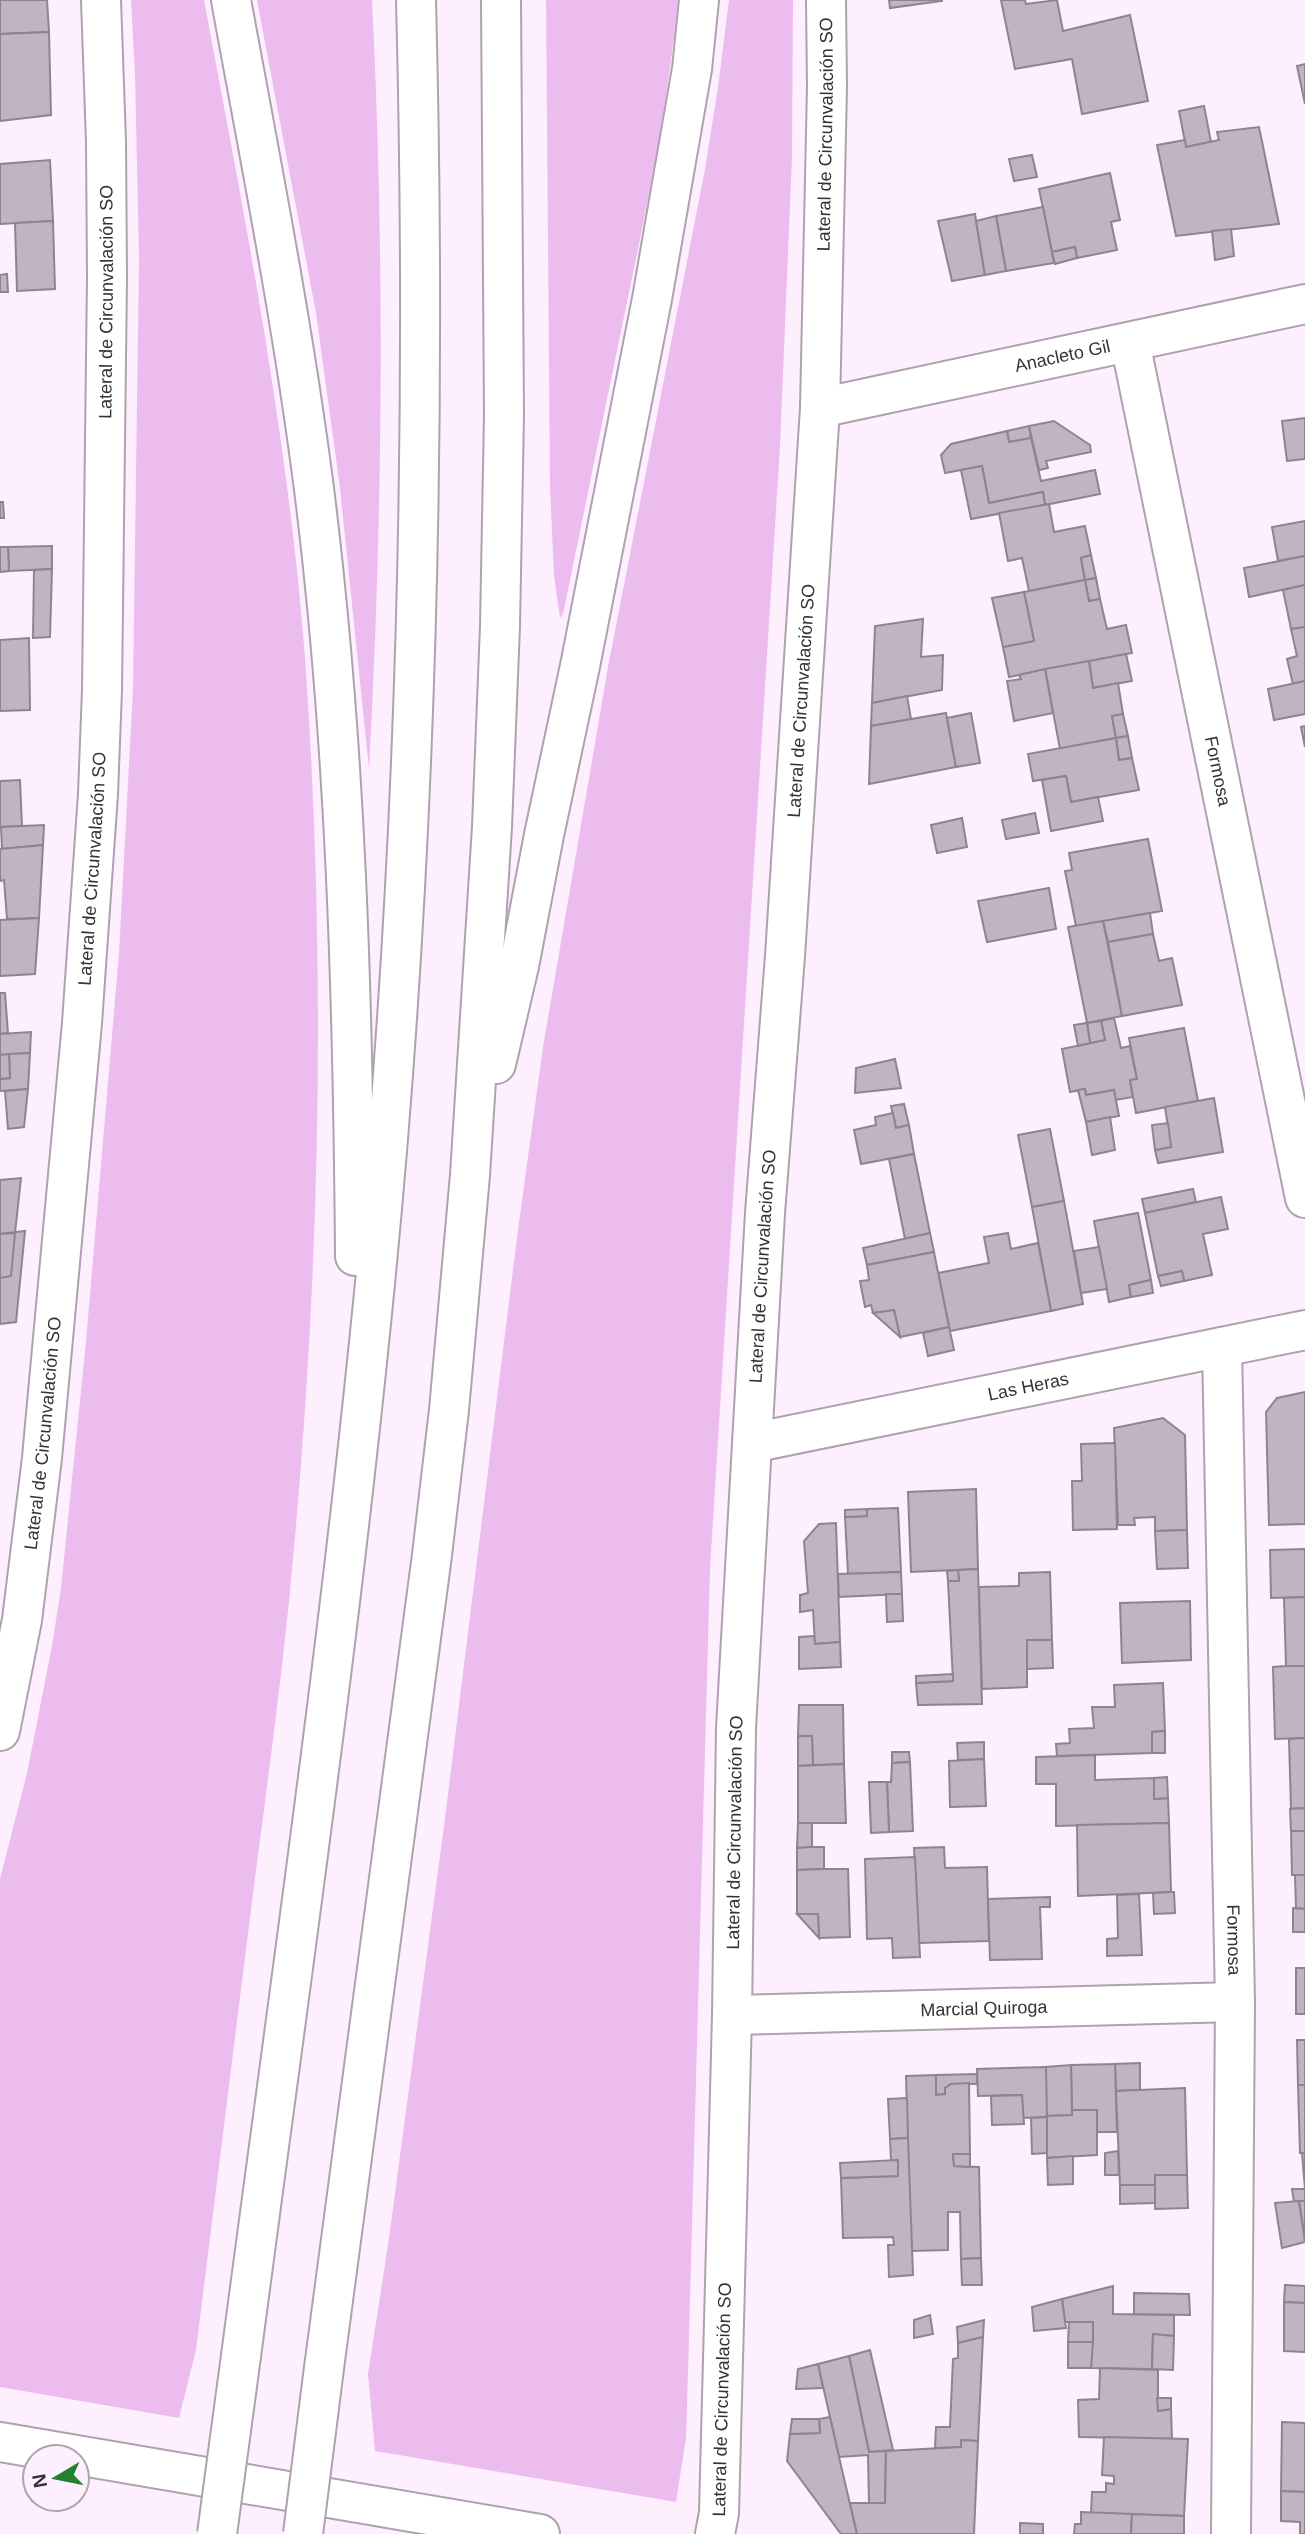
<svg xmlns="http://www.w3.org/2000/svg" width="1305" height="2534" viewBox="0 0 1305 2534" font-family="Arial,sans-serif">
<style>
.green{fill:#edbcef}
.building{fill:#c1b3c1;stroke:#908290;stroke-width:2}
.lines{fill:none;stroke-linecap:round;stroke-linejoin:round}
.minor-casing{stroke:#afa1b0;stroke-width:42}
.highway-casing{stroke:#afa1b0;stroke-width:42}
.minor{stroke:#fff;stroke-width:38}
.highway{stroke:#fff;stroke-width:38}
.highway-bridge-casing{stroke:#afa1b0;stroke-width:42;stroke-linecap:butt}
.highway-bridge{stroke:#fff;stroke-width:38}
.labels{text-anchor:middle;dominant-baseline:central;stroke-width:6;stroke-linejoin:round;paint-order:stroke}
.street-label{font-size:18px;fill:#373137;stroke:#feefff}
</style>
<rect width="100%" height="100%" fill="#feefff"/>
<g class="green">
<path d="M131 0H204C245 218 288 436 305 658 326 954 321 1253 294 1548 284 1666 267 1784 252 1902 233 2051 215 2201 196 2350L179 2418 0 2387V1879L27 1773 52 1646 61 1588 86 1341 119 953 133 689 139 259 135 74Z"/>
<path d="M257 0H372C385 256 383 514 369 769L340 488 316 313Z"/>
<path d="M546 0H678C666 125 638 248 613 370 596 452 580 533 563 614L560 618 554 576 550 487Z"/>
<polygon points="729,0 793,0 792,157 780,446 710,1569 687,2409 686,2438 676,2502 375,2451 368,2374 389,2238 445,1818 517,1237 543,1047 608,667 705,169 718,87"/>
</g>
<g class="building">
<polygon points="0,0 47,0 49,32 0,34"/>
<polygon points="889,0 942,0 942,1 890,8"/>
<polygon points="1001,0 1025,0 1026,4 1057,0 1063,31 1130,15 1148,101 1082,114 1072,59 1015,69"/>
<polygon points="49,32 51,115 0,121 0,34"/>
<polygon points="1305,64 1305,104 1297,66"/>
<polygon points="1204,106 1211,142 1186,147 1179,111"/>
<polygon points="1259,127 1279,224 1176,236 1157,145 1185,140 1186,147 1219,140 1217,132"/>
<polygon points="1032,155 1037,177 1014,181 1009,159"/>
<polygon points="50,160 53,221 0,224 0,164"/>
<polygon points="1110,173 1120,220 1111,222 1117,250 1077,258 1075,247 1052,252 1039,189"/>
<polygon points="1043,207 1054,263 1006,271 996,216"/>
<polygon points="975,214 985,275 952,281 938,221"/>
<polygon points="996,216 1006,271 985,275 976,221"/>
<polygon points="53,221 55,289 17,291 15,223"/>
<polygon points="1231,229 1234,256 1215,260 1212,231"/>
<polygon points="1075,247 1077,258 1055,264 1052,252"/>
<polygon points="7,274 8,292 0,292 0,275"/>
<polygon points="1305,418 1305,459 1287,461 1282,421"/>
<polygon points="1054,421 1090,445 1091,452 1046,461 1048,468 1039,470 1029,426"/>
<polygon points="1029,426 1031,438 1009,442 1007,431"/>
<polygon points="1007,431 1009,442 1031,438 1041,481 1095,470 1100,494 1045,505 1043,492 989,503 982,466 945,473 941,455 951,444"/>
<polygon points="982,466 989,503 1043,492 1045,505 971,519 961,470"/>
<polygon points="0,502 3,502 4,518 0,518"/>
<polygon points="1049,504 1054,532 1085,526 1091,555 1081,558 1085,580 1029,591 1022,558 1008,561 999,513"/>
<polygon points="1305,521 1305,556 1278,561 1272,527"/>
<polygon points="52,546 52,569 9,571 8,547"/>
<polygon points="0,547 8,547 9,571 0,572"/>
<polygon points="1091,555 1096,578 1085,580 1081,558"/>
<polygon points="1305,556 1305,585 1249,597 1244,568"/>
<polygon points="52,569 50,637 33,638 34,570"/>
<polygon points="1096,578 1100,599 1089,601 1085,580"/>
<polygon points="1085,580 1089,601 1100,599 1107,629 1126,625 1132,653 1009,677 1003,647 1034,641 1024,592"/>
<polygon points="1305,585 1305,627 1291,629 1283,590"/>
<polygon points="1024,592 1034,641 1003,647 992,598"/>
<polygon points="923,619 921,657 943,655 942,690 872,703 875,626"/>
<polygon points="1305,627 1305,681 1293,684 1287,659 1297,656 1291,629"/>
<polygon points="29,638 30,710 0,711 0,640"/>
<polygon points="1126,654 1132,681 1093,688 1089,661"/>
<polygon points="1089,661 1093,688 1118,683 1123,714 1112,716 1116,738 1060,749 1045,669"/>
<polygon points="1045,669 1053,713 1014,721 1007,681 1021,679 1019,675"/>
<polygon points="1305,681 1305,714 1274,720 1268,689"/>
<polygon points="907,696 911,719 871,726 872,703"/>
<polygon points="946,713 956,767 869,784 871,726"/>
<polygon points="971,713 980,763 956,767 947,718"/>
<polygon points="1123,714 1128,736 1116,738 1112,716"/>
<polygon points="1305,726 1305,747 1301,727"/>
<polygon points="1128,736 1132,758 1119,760 1116,738"/>
<polygon points="1116,738 1119,760 1132,758 1139,790 1071,802 1066,776 1033,781 1028,754"/>
<polygon points="1066,776 1071,802 1098,797 1103,821 1051,831 1042,780"/>
<polygon points="20,780 22,826 0,827 0,781"/>
<polygon points="1035,813 1039,833 1006,839 1002,820"/>
<polygon points="962,818 967,847 937,853 931,825"/>
<polygon points="44,825 43,845 2,849 1,827"/>
<polygon points="1148,839 1162,911 1076,926 1065,871 1072,870 1069,853"/>
<polygon points="43,845 39,918 7,919 4,880 0,881 0,849"/>
<polygon points="1049,888 1056,929 987,942 978,901"/>
<polygon points="1150,913 1153,934 1108,942 1103,921"/>
<polygon points="39,918 35,974 0,976 0,920"/>
<polygon points="1103,921 1122,1016 1087,1023 1068,927"/>
<polygon points="1153,934 1159,961 1172,958 1182,1005 1122,1016 1108,942"/>
<polygon points="0,993 5,993 8,1033 0,1034"/>
<polygon points="1114,1018 1121,1048 1130,1046 1137,1079 1130,1080 1133,1097 1115,1100 1114,1090 1086,1095 1085,1089 1070,1092 1062,1049 1105,1040 1101,1021"/>
<polygon points="1101,1021 1105,1040 1090,1043 1087,1023"/>
<polygon points="1087,1023 1090,1043 1078,1046 1074,1025"/>
<polygon points="1184,1028 1198,1101 1136,1113 1130,1080 1137,1079 1129,1038"/>
<polygon points="31,1032 30,1053 0,1055 0,1034"/>
<polygon points="30,1053 28,1089 0,1091 0,1079 10,1078 9,1054"/>
<polygon points="9,1054 10,1078 0,1079 0,1055"/>
<polygon points="895,1059 901,1088 855,1093 856,1068"/>
<polygon points="28,1089 24,1127 8,1129 5,1091"/>
<polygon points="1085,1089 1086,1095 1114,1090 1119,1116 1086,1122 1078,1090"/>
<polygon points="1214,1098 1223,1152 1158,1163 1155,1150 1171,1147 1165,1107"/>
<polygon points="904,1104 909,1125 896,1128 891,1106"/>
<polygon points="893,1113 896,1128 909,1125 914,1154 861,1164 854,1130 876,1125 875,1117"/>
<polygon points="1110,1117 1115,1150 1092,1155 1086,1122"/>
<polygon points="1168,1123 1171,1147 1155,1150 1152,1125"/>
<polygon points="1050,1129 1064,1201 1032,1207 1018,1135"/>
<polygon points="914,1154 930,1233 905,1239 889,1159"/>
<polygon points="21,1178 15,1233 0,1234 0,1180"/>
<polygon points="1193,1189 1196,1202 1145,1213 1142,1199"/>
<polygon points="1221,1197 1228,1229 1203,1234 1212,1275 1184,1281 1182,1271 1158,1276 1145,1213"/>
<polygon points="1064,1201 1083,1304 1051,1311 1032,1207"/>
<polygon points="1138,1213 1151,1280 1129,1285 1131,1297 1109,1302 1094,1221"/>
<polygon points="25,1231 16,1322 0,1324 0,1234"/>
<polygon points="15,1233 11,1276 0,1278 0,1234"/>
<polygon points="930,1233 934,1252 867,1265 863,1248"/>
<polygon points="1008,1233 1011,1249 1038,1243 1051,1311 950,1331 938,1273 989,1263 984,1237"/>
<polygon points="1099,1247 1107,1289 1081,1293 1074,1251"/>
<polygon points="934,1252 949,1327 900,1337 894,1310 873,1313 871,1305 865,1307 860,1281 869,1280 867,1265"/>
<polygon points="1182,1271 1184,1281 1161,1286 1158,1276"/>
<polygon points="1151,1280 1153,1293 1131,1297 1129,1285"/>
<polygon points="894,1310 900,1337 873,1313"/>
<polygon points="949,1327 954,1350 928,1356 923,1333"/>
<polygon points="1305,1392 1305,1524 1269,1525 1266,1412 1277,1398"/>
<polygon points="1163,1418 1185,1435 1187,1530 1155,1531 1155,1517 1134,1518 1135,1525 1118,1525 1114,1428"/>
<polygon points="1115,1443 1117,1529 1073,1530 1072,1481 1082,1481 1081,1444"/>
<polygon points="976,1489 978,1569 911,1572 908,1492"/>
<polygon points="898,1508 901,1572 848,1574 845,1517 867,1516 867,1509"/>
<polygon points="867,1509 867,1516 845,1517 845,1510"/>
<polygon points="836,1523 840,1642 815,1644 813,1610 800,1612 800,1595 808,1593 804,1541 819,1524"/>
<polygon points="1187,1530 1188,1568 1157,1569 1155,1531"/>
<polygon points="1305,1549 1305,1597 1271,1598 1270,1550"/>
<polygon points="978,1569 982,1704 918,1705 916,1683 953,1681 948,1581 959,1581 958,1570"/>
<polygon points="958,1570 959,1581 948,1581 947,1571"/>
<polygon points="901,1572 902,1594 839,1597 838,1574"/>
<polygon points="1050,1572 1052,1640 1027,1640 1027,1687 982,1689 979,1587 1019,1586 1019,1573"/>
<polygon points="886,1594 902,1594 903,1621 887,1622"/>
<polygon points="1305,1597 1305,1666 1286,1666 1284,1598"/>
<polygon points="1190,1601 1191,1660 1122,1663 1120,1603"/>
<polygon points="814,1636 815,1644 840,1642 841,1667 799,1669 799,1637"/>
<polygon points="1027,1640 1052,1640 1053,1668 1027,1669"/>
<polygon points="1286,1666 1305,1666 1305,1738 1275,1739 1273,1667"/>
<polygon points="953,1674 953,1681 916,1683 916,1676"/>
<polygon points="1163,1683 1165,1731 1152,1732 1152,1753 1057,1756 1056,1744 1070,1743 1069,1729 1094,1728 1092,1707 1115,1707 1114,1685"/>
<polygon points="799,1705 843,1705 844,1764 813,1765 812,1736 798,1736"/>
<polygon points="1165,1731 1165,1753 1152,1753 1152,1732"/>
<polygon points="798,1736 812,1736 813,1765 798,1766"/>
<polygon points="1305,1738 1305,1808 1291,1809 1289,1739"/>
<polygon points="984,1742 984,1759 958,1760 957,1743"/>
<polygon points="892,1752 909,1752 910,1762 892,1763"/>
<polygon points="1095,1755 1095,1780 1154,1778 1154,1799 1168,1798 1169,1823 1056,1826 1056,1784 1036,1784 1036,1757"/>
<polygon points="984,1759 986,1806 950,1807 949,1761"/>
<polygon points="910,1762 913,1831 889,1832 887,1782 891,1782 892,1763"/>
<polygon points="844,1764 846,1823 798,1823 798,1766"/>
<polygon points="1167,1777 1168,1798 1154,1799 1154,1778"/>
<polygon points="869,1782 887,1782 889,1832 871,1833"/>
<polygon points="1305,1808 1305,1831 1291,1831 1290,1809"/>
<polygon points="798,1823 812,1823 812,1847 797,1848"/>
<polygon points="1169,1823 1171,1892 1078,1896 1077,1825"/>
<polygon points="1291,1831 1305,1831 1305,1875 1292,1875"/>
<polygon points="812,1847 824,1847 824,1869 797,1870 797,1848"/>
<polygon points="944,1847 945,1868 987,1867 989,1941 919,1943 914,1848"/>
<polygon points="915,1857 920,1957 893,1958 892,1938 867,1939 865,1859"/>
<polygon points="824,1869 848,1869 850,1937 819,1938 818,1914 797,1914 797,1870"/>
<polygon points="1295,1875 1305,1875 1305,1909 1296,1908"/>
<polygon points="1171,1892 1174,1892 1175,1913 1154,1914 1153,1893"/>
<polygon points="1139,1894 1142,1955 1107,1956 1107,1939 1118,1938 1117,1895"/>
<polygon points="1050,1897 1050,1907 1040,1907 1042,1959 990,1960 988,1899"/>
<polygon points="1293,1908 1305,1909 1305,1932 1293,1932"/>
<polygon points="797,1914 818,1914 819,1938"/>
<rect x="1296" y="1968" width="9" height="46"/>
<polygon points="1297,2040 1305,2040 1305,2085 1298,2085"/>
<polygon points="1140,2063 1140,2090 1116,2091 1115,2064"/>
<polygon points="1115,2064 1117,2132 1097,2132 1097,2110 1072,2110 1071,2065"/>
<polygon points="1071,2065 1072,2115 1046,2116 1046,2067"/>
<polygon points="1046,2067 1047,2117 1023,2118 1022,2095 978,2096 977,2069"/>
<polygon points="977,2074 977,2084 951,2084 945,2088 945,2094 936,2095 936,2075"/>
<polygon points="936,2075 936,2095 945,2094 945,2088 951,2084 969,2083 970,2154 953,2154 954,2166 979,2167 981,2258 961,2259 960,2212 948,2212 948,2250 911,2251 906,2076"/>
<polygon points="1298,2085 1305,2085 1305,2153 1300,2153"/>
<polygon points="1185,2088 1187,2175 1155,2175 1155,2185 1120,2185 1116,2091"/>
<polygon points="1022,2095 1024,2124 992,2125 991,2096"/>
<polygon points="907,2098 908,2138 890,2139 888,2099"/>
<polygon points="1072,2110 1097,2110 1097,2155 1047,2158 1046,2116 1072,2115"/>
<polygon points="1047,2117 1047,2153 1032,2154 1031,2118"/>
<polygon points="908,2138 913,2275 889,2277 888,2245 894,2245 893,2237 843,2238 841,2178 898,2176 898,2160 891,2161 890,2139"/>
<polygon points="1118,2151 1119,2175 1105,2175 1105,2153"/>
<polygon points="1302,2153 1305,2153 1305,2201 1294,2202 1292,2189 1305,2189"/>
<polygon points="953,2154 970,2154 970,2167 954,2166"/>
<polygon points="1073,2156 1073,2184 1048,2185 1047,2158"/>
<polygon points="898,2160 898,2176 841,2178 840,2163"/>
<polygon points="1155,2175 1187,2175 1188,2208 1155,2209"/>
<polygon points="1120,2185 1155,2185 1155,2203 1120,2204"/>
<polygon points="1299,2201 1305,2242 1282,2248 1275,2203"/>
<polygon points="1299,2201 1305,2201 1305,2238"/>
<polygon points="981,2258 982,2285 962,2285 961,2259"/>
<polygon points="1285,2285 1305,2286 1305,2303 1284,2302"/>
<polygon points="1113,2286 1113,2314 1174,2315 1174,2336 1153,2334 1152,2369 1091,2368 1093,2322 1065,2322 1062,2299"/>
<polygon points="1134,2293 1189,2294 1190,2315 1134,2314"/>
<polygon points="1062,2299 1066,2328 1034,2331 1032,2307"/>
<polygon points="1284,2302 1305,2303 1305,2352 1284,2351"/>
<polygon points="930,2315 933,2334 914,2338 914,2320"/>
<polygon points="984,2320 983,2337 958,2343 957,2327"/>
<polygon points="1069,2322 1093,2322 1093,2342 1068,2342"/>
<polygon points="1153,2334 1174,2336 1173,2370 1152,2369"/>
<polygon points="983,2337 978,2441 961,2440 961,2447 935,2448 936,2427 950,2427 953,2359 958,2358 958,2343"/>
<polygon points="1068,2342 1093,2342 1091,2368 1068,2368"/>
<polygon points="870,2350 893,2450 869,2452 849,2356"/>
<polygon points="849,2356 869,2452 886,2451 885,2503 869,2504 868,2455 839,2457 818,2364"/>
<polygon points="818,2364 823,2388 796,2389 798,2369"/>
<polygon points="1100,2368 1158,2370 1158,2411 1171,2409 1172,2439 1079,2437 1078,2400 1099,2399"/>
<polygon points="1157,2398 1171,2398 1171,2409 1158,2411"/>
<polygon points="830,2417 839,2457 857,2534 841,2534 787,2461 790,2434 820,2433 819,2419"/>
<polygon points="792,2419 819,2419 820,2433 790,2434"/>
<polygon points="1282,2422 1305,2423 1305,2492 1281,2491"/>
<polygon points="1104,2437 1188,2439 1184,2516 1091,2513 1092,2492 1106,2492 1106,2483 1114,2484 1114,2476 1102,2475"/>
<polygon points="961,2440 978,2441 974,2534 857,2534 850,2503 885,2503 886,2451 961,2447"/>
<polygon points="1281,2491 1305,2492 1305,2534 1300,2534 1300,2522 1281,2521"/>
<polygon points="1081,2512 1132,2514 1131,2534 1074,2534 1075,2524 1081,2524"/>
<polygon points="1132,2514 1184,2516 1184,2534 1131,2534"/>
<polygon points="1020,2523 1043,2524 1043,2534 1020,2534"/>
</g>
<g class="lines">
<g class="minor-casing">
<g id="minor">
<path id="s1" d="M1130 342 1305 1198"/>
<path id="s2" d="M820 408 1305 304"/>
<path id="s3" d="M1222 1347 1235 2002 1231 2534"/>
<path id="s4" d="M752 1443 1305 1330"/>
<path id="s5" d="M0 1731 22 1620 42 1458 82 1023 98 794 102 690 107 277 106 142 101 0"/>
<path id="s6" d="M732 2015 1235 2002"/>
<polyline points="0,2442 540,2534"/>
<path id="s7" d="M715 2534 719 2513 732 2015 736 1728 765 1213 785 956 820 408 827 87 826 0"/>
</g>
</g>
<g class="highway-casing">
<g id="highway">
<path d="M231 0C261 163 293 325 314 489 346 743 353 1000 355 1256"/>
<polyline points="496,1064 519,966 544,835 580,666 652,299 692,69 699,0"/>
<path d="M241 2356C288 1999 340 1642 375 1283 417 857 427 428 416 0"/>
<polyline points="324,2368 432,1555 449,1410 470,1175 492,827 500,626 504,415 501,0"/>
</g>
</g>
<use href="#minor" class="minor"/>
<use href="#highway" class="highway"/>
<g class="highway-bridge-casing">
<g id="highway-bridge">
<polyline points="217,2534 241,2356"/>
<polyline points="303,2534 324,2368"/>
</g>
</g>
<use href="#highway-bridge" class="highway-bridge"/>
</g>
<g class="labels">
<g class="street-label">
<text stroke="none"><textPath href="#s7" startOffset="2403">Lateral de Circunvalación SO</textPath></text>
<text stroke="none"><textPath href="#s5" startOffset="1435">Lateral de Circunvalación SO</textPath></text>
<text stroke="none"><textPath href="#s2" startOffset="248">Anacleto Gil</textPath></text>
<text stroke="none"><textPath href="#s7" startOffset="1836">Lateral de Circunvalación SO</textPath></text>
<text stroke="none"><textPath href="#s1" startOffset="438">Formosa</textPath></text>
<text stroke="none"><textPath href="#s5" startOffset="868">Lateral de Circunvalación SO</textPath></text>
<text stroke="none"><textPath href="#s7" startOffset="1269">Lateral de Circunvalación SO</textPath></text>
<text stroke="none"><textPath href="#s4" startOffset="282">Las Heras</textPath></text>
<text stroke="none"><textPath href="#s5" startOffset="301">Lateral de Circunvalación SO</textPath></text>
<text stroke="none"><textPath href="#s7" startOffset="702">Lateral de Circunvalación SO</textPath></text>
<text stroke="none"><textPath href="#s3" startOffset="593">Formosa</textPath></text>
<text stroke="none"><textPath href="#s6" startOffset="252">Marcial Quiroga</textPath></text>
<text stroke="none"><textPath href="#s7" startOffset="135">Lateral de Circunvalación SO</textPath></text>
</g>
</g>
<g transform="translate(56 2478) rotate(260)"><circle r="33" fill="#feefff" stroke="#aea3af" stroke-width="2"/>
<path d="M0-5L12 26L0 18L-12 26Z" fill="#248132"/>
<text y="-10" font-size="19" font-weight="bold" text-anchor="middle" fill="#373137">N</text>
</g>
</svg>
